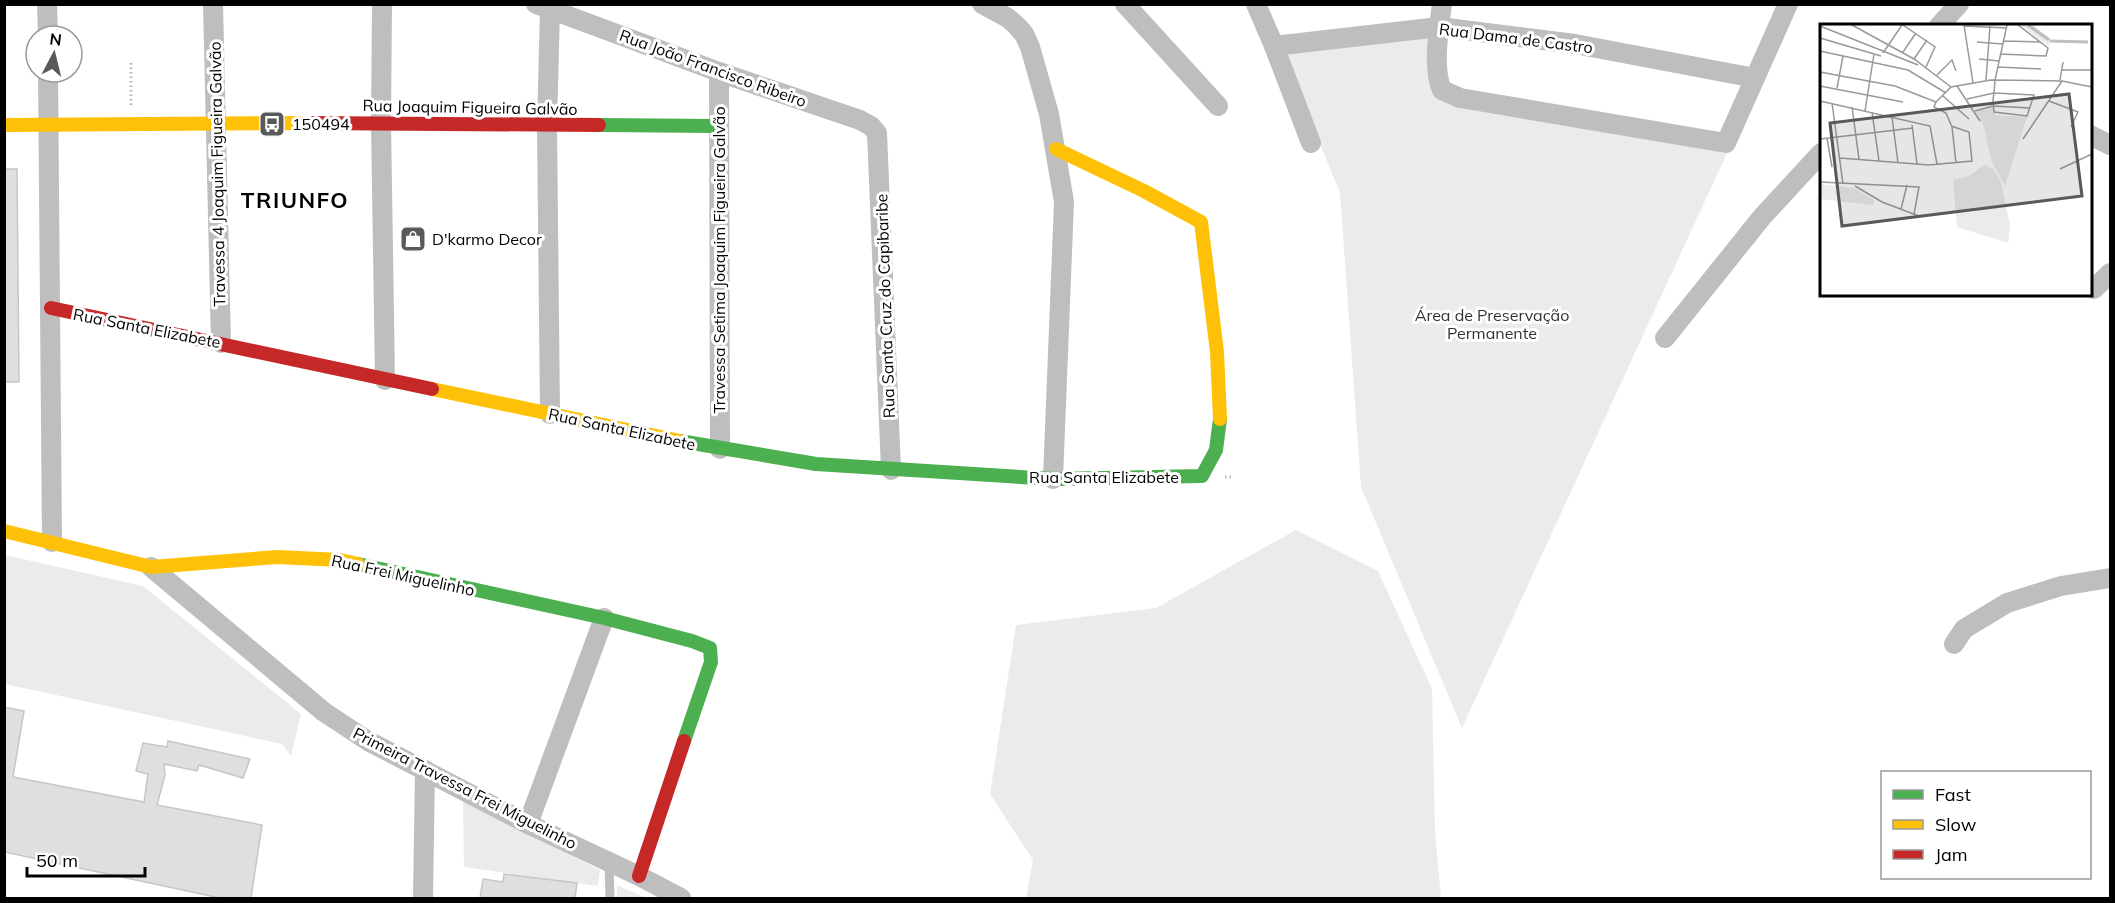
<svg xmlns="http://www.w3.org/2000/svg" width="2115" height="903" viewBox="0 0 2115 903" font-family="Mulish,sans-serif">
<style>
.green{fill:#ebebeb}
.building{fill:#dfdfdf;stroke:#c6c6c6;stroke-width:1.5}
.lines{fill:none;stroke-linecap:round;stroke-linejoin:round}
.path{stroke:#b9b9b9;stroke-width:3;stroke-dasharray:1.5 3;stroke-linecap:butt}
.lane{stroke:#bebebe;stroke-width:9}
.street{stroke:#bebebe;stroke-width:20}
.fast{stroke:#4caf50;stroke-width:14}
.slow{stroke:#ffc107;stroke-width:14}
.jam{stroke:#c62828;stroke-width:14}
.labels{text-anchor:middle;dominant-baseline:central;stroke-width:6;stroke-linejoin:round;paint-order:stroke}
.street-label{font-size:16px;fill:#000;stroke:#fff}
.poi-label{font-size:16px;fill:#000;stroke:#fff;text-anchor:start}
.park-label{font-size:16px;fill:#323232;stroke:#fff}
.district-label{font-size:22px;font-weight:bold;letter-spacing:1.5px;fill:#000;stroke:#fff}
.inset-river{fill:none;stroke:#bebebe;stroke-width:3}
.inset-road{fill:none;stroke:#999;stroke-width:1.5}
.view{fill:#595959;fill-opacity:0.15;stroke:#595959;stroke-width:3}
.inset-edge{fill:none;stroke:#000;stroke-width:3}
</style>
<rect width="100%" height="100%" fill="#fff"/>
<g class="green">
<polygon points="1434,34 1448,103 1727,153 1462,728 1361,487 1340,193 1283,53"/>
<polygon points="1296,530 1378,571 1432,689 1435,831 1441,898 1026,898 1033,860 990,794 1016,625 1156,608"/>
<polygon points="5,555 143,586 301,714 291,756 282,744 5,684"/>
<polygon points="463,801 600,870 598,886 464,867"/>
<polygon points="617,885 646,898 617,898"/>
</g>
<g class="building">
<polygon points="4,169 17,169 19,382 4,382"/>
<polygon points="4,707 24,711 13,777 144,802 148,774 136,771 143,743 167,747 168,741 250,759 243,778 199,765 197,771 164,764 165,775 157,805 262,825 251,898 220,898 4,852"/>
<polygon points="504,874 577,883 575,898 480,898 483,879 503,882"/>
</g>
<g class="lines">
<g class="path">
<polyline points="131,105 131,63"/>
<polyline points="1225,477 1234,477"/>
</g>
<polyline class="lane" points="609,862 610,898"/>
<g class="street">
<polyline points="47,4 48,36"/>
<polyline points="213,4 221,343"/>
<polyline points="382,4 381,122 385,380"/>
<polyline points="536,4 719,72 860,120 871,126 877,133 891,470"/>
<polyline points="982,4 1008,18 1016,25 1024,34 1030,47 1049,114 1064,202 1053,479"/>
<polyline points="1125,4 1218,106"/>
<polyline points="1256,4 1274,46 1311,143"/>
<path d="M1442 4C1439 28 1432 68 1442 90L1460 98 1484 102 1726 143 1788 4"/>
<polyline points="1939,26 1959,4"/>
<polyline points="1274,46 1439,27 1575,44 1755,78"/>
<polyline points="48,72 52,542"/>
<polyline points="719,72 720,449"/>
<polyline points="2090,135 2110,145"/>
<polyline points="2094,289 2110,273"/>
<polyline points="1665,338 1762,217 1821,153"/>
<polyline points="550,414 547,125 550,9"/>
<polyline points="151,567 324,712 368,741 528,824 639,876 681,898"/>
<polyline points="1954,644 1964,629 2007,603 2061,586 2110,578"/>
<polyline points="528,824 604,618"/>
<polyline points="423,898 425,770"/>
</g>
<g class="fast">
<polyline points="599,125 718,126"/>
<polyline points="680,441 816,464 1053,479 1202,476 1216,450 1220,419"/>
<polyline points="358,564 604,618 692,641 710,648 711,662 684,741"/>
</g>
<g class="slow">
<polyline points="4,125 308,123"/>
<polyline points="1056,149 1144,191 1201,222 1217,352 1220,419"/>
<polyline points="432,389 680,441"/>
<polyline points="4,531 151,567 277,557 340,560 358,564"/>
</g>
<g class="jam">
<polyline points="308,123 599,125"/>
<polyline points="51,308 432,389"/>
<polyline points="639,876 684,741"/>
</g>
</g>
<defs>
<g id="bus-square" transform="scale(1.35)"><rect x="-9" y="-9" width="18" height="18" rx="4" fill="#595959" stroke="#fff"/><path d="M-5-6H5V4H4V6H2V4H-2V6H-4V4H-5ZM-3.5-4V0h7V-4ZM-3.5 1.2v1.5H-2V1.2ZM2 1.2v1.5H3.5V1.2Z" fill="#fff"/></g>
<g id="shop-square" transform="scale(1.35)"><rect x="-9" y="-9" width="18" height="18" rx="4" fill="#595959" stroke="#fff"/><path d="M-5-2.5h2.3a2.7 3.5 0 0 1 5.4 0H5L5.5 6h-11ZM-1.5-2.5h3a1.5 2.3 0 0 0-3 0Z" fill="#fff"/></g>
</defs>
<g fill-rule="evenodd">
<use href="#bus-square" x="272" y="124"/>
<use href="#shop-square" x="413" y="239"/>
</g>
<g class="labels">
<g class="street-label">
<text transform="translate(1516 38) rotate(7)">Rua Dama de Castro</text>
<text transform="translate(713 68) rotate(20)">Rua João Francisco Ribeiro</text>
<text transform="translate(470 107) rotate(1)">Rua Joaquim Figueira Galvão</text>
<text transform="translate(217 174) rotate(-91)">Travessa 4 Joaquim Figueira Galvão</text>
<text transform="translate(719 260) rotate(-90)">Travessa Setima Joaquim Figueira Galvão</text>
<text transform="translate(885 306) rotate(-92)">Rua Santa Cruz do Capibaribe</text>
<text transform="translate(147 328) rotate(11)">Rua Santa Elizabete</text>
<text transform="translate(622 429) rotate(12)">Rua Santa Elizabete</text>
<text x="1104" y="477">Rua Santa Elizabete</text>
<text transform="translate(403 575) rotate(12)">Rua Frei Miguelinho</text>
<text transform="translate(465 788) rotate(27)">Primeira Travessa Frei Miguelinho</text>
</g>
<g class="poi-label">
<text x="292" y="124">150494</text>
<text x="432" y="239">D'karmo Decor</text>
</g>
<g class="park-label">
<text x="1492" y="315">Área de Preservação<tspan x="1492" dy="18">Permanente</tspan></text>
</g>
<g class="district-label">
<text x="295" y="200">TRIUNFO</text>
</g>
</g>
<g transform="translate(1820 24)">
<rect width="272" height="272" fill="#fff"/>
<path d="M200 1H213L231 15 229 22ZM173 83 175 91 207 93 185 162 171 136 164 103 156 88ZM164 141 174 145 181 158 190 201 188 219 137 203 133 156 149 152ZM0 160 34 164 54 176 53 181 0 175Z" fill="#ebebeb"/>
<path class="inset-river" d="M208 1 229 16M230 17 268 18"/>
<path class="inset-road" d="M32 1 94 35 131 63M83 1 115 23 106 43M144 1 153 59M0 2 98 41M144 2 187 4M0 14 61 32M183 17 220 18M157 18 183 20M0 27 88 46 126 69M83 28 96 9M63 29 82 1M181 30 226 32 228 24 198 1M94 35 107 16M159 35 179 37M178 43 221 45M242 46H272M0 48 75 62 116 78M117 51 132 36 136 47M166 56 170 2M240 56 243 38M0 62 83 78M137 62 160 97M17 64 23 32M123 72 149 95M147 75 174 69 214 71 207 92 174 88 173 76 174 69 175 56 187 1M0 77 110 102 117 140M229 77 258 88 251 103M116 78 131 63 171 56 242 57 272 63M116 78 114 83 126 89 132 103 136 139M12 79 23 160M32 83 39 135M45 87 54 30M155 87 173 82 210 84M52 88 59 137M72 93 78 139M92 101 97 140M7 114 12 143M0 115 93 104M203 115 242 57M20 134 109 141 152 137 149 108 131 102M240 145 272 130M0 158 99 163 94 190M35 162 62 178 99 192M81 185 87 161"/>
<path class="view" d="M249 70 262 172 22 202 10 99Z"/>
<rect width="272" height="272" class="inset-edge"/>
</g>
<rect width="2115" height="903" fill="none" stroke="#000000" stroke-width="12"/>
<rect x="1881" y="771" width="210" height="108" fill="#ffffff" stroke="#999999" stroke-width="1.5"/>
<rect x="1893" y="790" width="30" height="9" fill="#4caf50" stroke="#999999" stroke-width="1.5"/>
<text x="1935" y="801" font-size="18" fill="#000000">Fast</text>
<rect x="1893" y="820" width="30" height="9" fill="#ffc107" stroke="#999999" stroke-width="1.5"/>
<text x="1935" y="831" font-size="18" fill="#000000">Slow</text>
<rect x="1893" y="850" width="30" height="9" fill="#c62828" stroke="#999999" stroke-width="1.5"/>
<text x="1935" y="861" font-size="18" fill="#000000">Jam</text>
<g transform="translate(54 54) rotate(7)"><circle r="28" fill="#ffffff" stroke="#999999" stroke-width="1.5"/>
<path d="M0-4.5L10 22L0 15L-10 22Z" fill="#595959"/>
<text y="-9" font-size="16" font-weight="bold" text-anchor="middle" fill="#000000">N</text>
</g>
<path d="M27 867v9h118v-9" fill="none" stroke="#000000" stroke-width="3"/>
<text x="36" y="867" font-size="18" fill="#000000" stroke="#ffffff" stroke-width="4.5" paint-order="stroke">50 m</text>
</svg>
